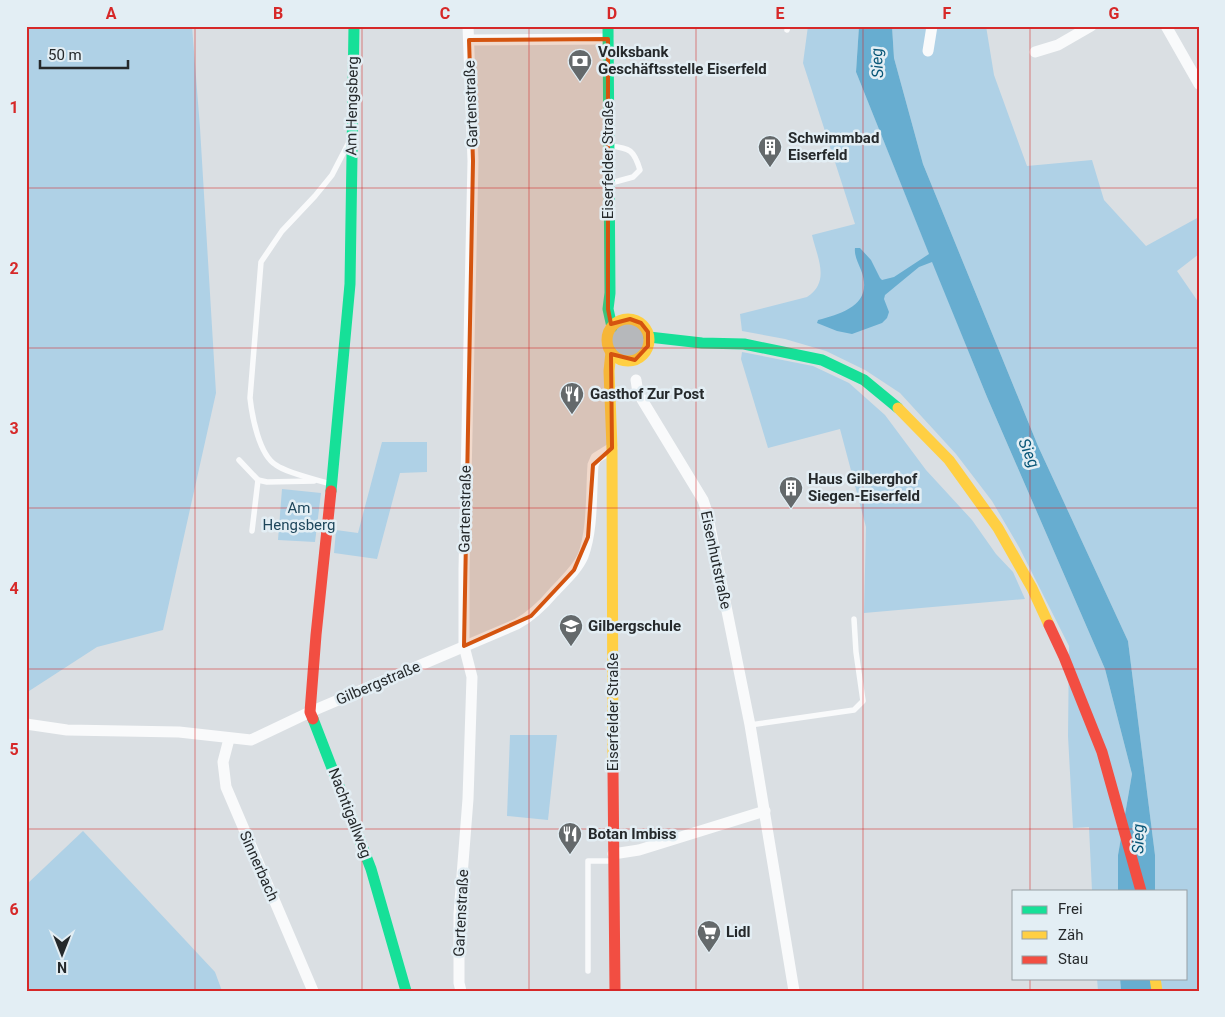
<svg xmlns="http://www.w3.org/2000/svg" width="1225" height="1017" viewBox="0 0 1225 1017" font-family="Roboto,sans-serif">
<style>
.green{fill:#afd1e6}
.water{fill:#67add0}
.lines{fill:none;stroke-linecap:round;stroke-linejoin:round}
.lane{stroke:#f9fafb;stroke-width:5.5}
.street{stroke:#f9fafb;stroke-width:11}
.fast{stroke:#16e098;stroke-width:11}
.slow{stroke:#ffcf43;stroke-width:11}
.jam{stroke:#f24e42;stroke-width:11}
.marked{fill:#d4540f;fill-opacity:0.2;stroke:#d4540f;stroke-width:4;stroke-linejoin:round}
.grid{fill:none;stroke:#d62828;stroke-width:1;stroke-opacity:0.55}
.labels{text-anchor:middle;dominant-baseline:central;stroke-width:5;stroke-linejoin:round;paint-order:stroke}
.poi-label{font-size:15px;font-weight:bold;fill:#25292b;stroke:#e3eef4;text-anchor:start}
.street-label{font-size:15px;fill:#25292b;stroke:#e3eef4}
.park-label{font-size:15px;fill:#1e465b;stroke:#e3eef4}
.water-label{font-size:16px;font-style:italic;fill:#085677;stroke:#e3eef4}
.neatline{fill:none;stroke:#d62828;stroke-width:2}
.grid-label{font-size:16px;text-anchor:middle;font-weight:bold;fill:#d62828}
</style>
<rect width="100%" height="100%" fill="#dadfe3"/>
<g class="green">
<polygon points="26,26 192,26 200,128 216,393 163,630 97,647 26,693"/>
<path d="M808 26H859L856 72 987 397 1105 669 1132 774 1118 855V891H1092L1089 827 1073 828 1068 736 1069 646 1019 547 992 501 956 454 900 393 865 370 826 351 785 339 742 331 740 314 807 297C831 282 817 257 812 235L855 224 803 63Z"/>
<polygon points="892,26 986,26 994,75 1027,166 1092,160 1104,200 1146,246 1199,217 1199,254 1177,271 1199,303 1199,991 1156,991 1156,978 1186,978 1186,891 1155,891 1155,855 1128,641 1038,446 923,164 894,58"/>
<circle cx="628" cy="340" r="21"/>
<polygon points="742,352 813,366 849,383 885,415 926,470 972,520 996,554 1013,572 1025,599 864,613 866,527 840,429 768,448 741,359"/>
<polygon points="382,442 427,442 427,472 400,473 377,559 334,553 336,530 358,533"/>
<polygon points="282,489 321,493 315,542 278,540"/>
<polygon points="510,735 557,735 548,820 507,816"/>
<polygon points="83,831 215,972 222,991 26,991 26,885"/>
<polygon points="1097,978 1120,978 1121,991 1098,991"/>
</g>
<g class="water">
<path d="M859 26H892L894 58 923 164 1038 446 1128 641 1155 855V891H1118V855L1132 774 1105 669 987 397 932 262 919 267 885 295 884 299 889 312 887 318 882 323 852 334 837 331 817 323 818 320C844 313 874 304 861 270 858 263 854 255 855 248H860L871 260 880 278 882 280 894 277 929 254 856 72Z"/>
<polygon points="1120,978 1156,978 1156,991 1121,991"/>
</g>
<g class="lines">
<g class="lane">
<polyline points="787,30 788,26"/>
<path d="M610 146C630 148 634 150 640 170L633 177 611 183"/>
<polyline points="239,460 258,480 267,482 314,481"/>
<path d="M331 484C317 480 287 473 276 465 259 455 252 416 250 398L261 262 282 231 315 196 332 175 348 144"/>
<polyline points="252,531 258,480"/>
<polyline points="750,725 854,710 863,701 856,652 854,619"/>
<polyline points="588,971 588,861 612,861"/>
</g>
<g class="street">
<polyline points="1166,26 1199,84"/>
<polyline points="469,40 608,39"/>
<polyline points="928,51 932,26"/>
<polyline points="1035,52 1058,45 1091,26"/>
<polyline points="636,380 638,393 703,500 707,512 750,725 794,991"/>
<path d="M26 724 67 730 179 732 251 740 310 712 517 624C532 616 543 605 554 592 564 581 577 570 583 556 593 530 591 493 593 465L596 458 612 448"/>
<polyline points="229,739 223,762 226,787 313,991"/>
<polyline points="613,854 639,850 765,811"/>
<polyline points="461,991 459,983 459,914 468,799 472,677 464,646 464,569 473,161 468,26"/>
</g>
<g class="fast">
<polyline points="608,26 610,293 608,309 612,327"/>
<polyline points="649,337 702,343 744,344 822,360 864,380 898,408"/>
<polyline points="331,491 350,284 354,26"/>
<polyline points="313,719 371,869 406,991"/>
</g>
<g class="slow">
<circle cx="628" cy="340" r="21"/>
<polyline points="611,352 609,371 612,448 613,771"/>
<polyline points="898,408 949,460 998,528 1032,588 1049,625"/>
<polyline points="1155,978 1157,991"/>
</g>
<g class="jam">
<polyline points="1049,625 1064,657 1102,752 1141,891"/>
<polyline points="313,719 310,712 316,635 331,491"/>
<polyline points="613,771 615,991"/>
</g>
</g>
<path class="marked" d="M608 39V309L611 324 630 319 641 323 648 332V346L635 360 611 354 612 448 593 465 588 537 574 570 531 616 464 646 473 161 469 40Z"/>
<path class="grid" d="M195 26V991M362 26V991M529 26V991M696 26V991M863 26V991M1030 26V891M26 188H1199M26 348H1199M26 508H1199M26 669H1199M26 829H1199M1030 978V991"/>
<defs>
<g id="bank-pin" transform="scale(1.25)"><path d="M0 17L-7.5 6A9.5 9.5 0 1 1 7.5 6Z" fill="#64696b" stroke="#e3eef4"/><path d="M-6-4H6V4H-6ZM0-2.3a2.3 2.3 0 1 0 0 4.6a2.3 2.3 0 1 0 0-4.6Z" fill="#fff"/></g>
<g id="building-pin" transform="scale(1.25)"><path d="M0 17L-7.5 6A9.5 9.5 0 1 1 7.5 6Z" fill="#64696b" stroke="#e3eef4"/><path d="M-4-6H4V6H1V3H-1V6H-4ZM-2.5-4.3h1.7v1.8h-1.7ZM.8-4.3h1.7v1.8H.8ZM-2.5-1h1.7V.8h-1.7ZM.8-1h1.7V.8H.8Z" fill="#fff"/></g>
<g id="restaurant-pin" transform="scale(1.25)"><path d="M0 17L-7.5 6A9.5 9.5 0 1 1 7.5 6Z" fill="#64696b" stroke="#e3eef4"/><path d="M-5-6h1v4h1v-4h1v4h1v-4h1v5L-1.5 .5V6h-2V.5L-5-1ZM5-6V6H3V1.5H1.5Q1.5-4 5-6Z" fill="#fff"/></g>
<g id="school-pin" transform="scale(1.25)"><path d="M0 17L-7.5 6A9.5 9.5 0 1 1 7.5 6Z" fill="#64696b" stroke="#e3eef4"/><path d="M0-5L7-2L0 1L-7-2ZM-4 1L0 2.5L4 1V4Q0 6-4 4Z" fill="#fff"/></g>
<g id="supermarket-pin" transform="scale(1.25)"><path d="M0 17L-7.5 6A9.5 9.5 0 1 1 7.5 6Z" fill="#64696b" stroke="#e3eef4"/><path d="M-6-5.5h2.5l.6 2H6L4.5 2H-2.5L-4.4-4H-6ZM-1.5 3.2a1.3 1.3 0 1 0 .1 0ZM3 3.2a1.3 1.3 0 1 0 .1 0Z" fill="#fff"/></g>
</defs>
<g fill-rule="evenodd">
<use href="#bank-pin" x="580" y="61"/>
<use href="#building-pin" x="770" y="147"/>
<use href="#restaurant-pin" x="572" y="394"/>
<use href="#building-pin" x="791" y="488"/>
<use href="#school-pin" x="571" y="626"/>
<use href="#restaurant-pin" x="570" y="834"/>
<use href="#supermarket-pin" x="709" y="932"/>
</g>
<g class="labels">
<g class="poi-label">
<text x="598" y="52">Volksbank<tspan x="598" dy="17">Geschäftsstelle Eiserfeld</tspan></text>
<text x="788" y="138">Schwimmbad<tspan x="788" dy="17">Eiserfeld</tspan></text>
<text x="590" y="394">Gasthof Zur Post</text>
<text x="808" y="479">Haus Gilberghof<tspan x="808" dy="17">Siegen-Eiserfeld</tspan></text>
<text x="588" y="626">Gilbergschule</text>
<text x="588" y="834">Botan Imbiss</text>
<text x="726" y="932">Lidl</text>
</g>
<g class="street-label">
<text transform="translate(471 104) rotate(-92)">Gartenstraße</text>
<text transform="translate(352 106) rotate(-89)">Am Hengsberg</text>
<text transform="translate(608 160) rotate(-90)">Eiserfelder Straße</text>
<text transform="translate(465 509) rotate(-89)">Gartenstraße</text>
<text transform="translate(716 560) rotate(78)">Eisenhutstraße</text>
<text transform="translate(378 683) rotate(-23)">Gilbergstraße</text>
<text transform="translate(613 712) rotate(-90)">Eiserfelder Straße</text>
<text transform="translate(350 813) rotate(69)">Nachtigallweg</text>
<text transform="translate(259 866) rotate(66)">Sinnerbach</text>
<text transform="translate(461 913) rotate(-87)">Gartenstraße</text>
</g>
<g class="park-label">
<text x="299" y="508">Am<tspan x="299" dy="17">Hengsberg</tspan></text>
</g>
<g class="water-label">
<text transform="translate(877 63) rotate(-93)">Sieg</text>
<text transform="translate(1029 453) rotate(67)">Sieg</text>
<text transform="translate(1138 839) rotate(-89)">Sieg</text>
</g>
</g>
<rect width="1225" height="1017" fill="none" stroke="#e3eef4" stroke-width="55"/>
<rect x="1012" y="890" width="175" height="90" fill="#e3eef4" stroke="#979fa4"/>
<rect x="1022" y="906" width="25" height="8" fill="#16e098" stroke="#979fa4"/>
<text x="1058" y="914" font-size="15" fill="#25292b">Frei</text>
<rect x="1022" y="931" width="25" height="8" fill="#ffcf43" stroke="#979fa4"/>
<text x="1058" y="940" font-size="15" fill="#25292b">Zäh</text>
<rect x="1022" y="956" width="25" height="8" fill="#f24e42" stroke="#979fa4"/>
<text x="1058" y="964" font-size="15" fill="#25292b">Stau</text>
<g transform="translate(62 954) rotate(180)" stroke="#e3eef4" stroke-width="4" paint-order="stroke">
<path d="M0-4L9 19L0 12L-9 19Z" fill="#25292b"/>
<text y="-8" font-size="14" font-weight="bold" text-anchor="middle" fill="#25292b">N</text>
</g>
<path d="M40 60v8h88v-8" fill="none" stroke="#25292b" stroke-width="2.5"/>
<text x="48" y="60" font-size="15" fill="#25292b" stroke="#e3eef4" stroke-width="4" paint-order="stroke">50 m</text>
<rect x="28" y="28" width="1170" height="962" class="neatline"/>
<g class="grid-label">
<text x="111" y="19">A</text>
<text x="278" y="19">B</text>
<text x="445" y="19">C</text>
<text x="612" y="19">D</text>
<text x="780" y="19">E</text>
<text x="947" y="19">F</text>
<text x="1114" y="19">G</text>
<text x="14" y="113">1</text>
<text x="14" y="274">2</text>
<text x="14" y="434">3</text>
<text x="14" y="594">4</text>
<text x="14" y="755">5</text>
<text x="14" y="915">6</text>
</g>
</svg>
